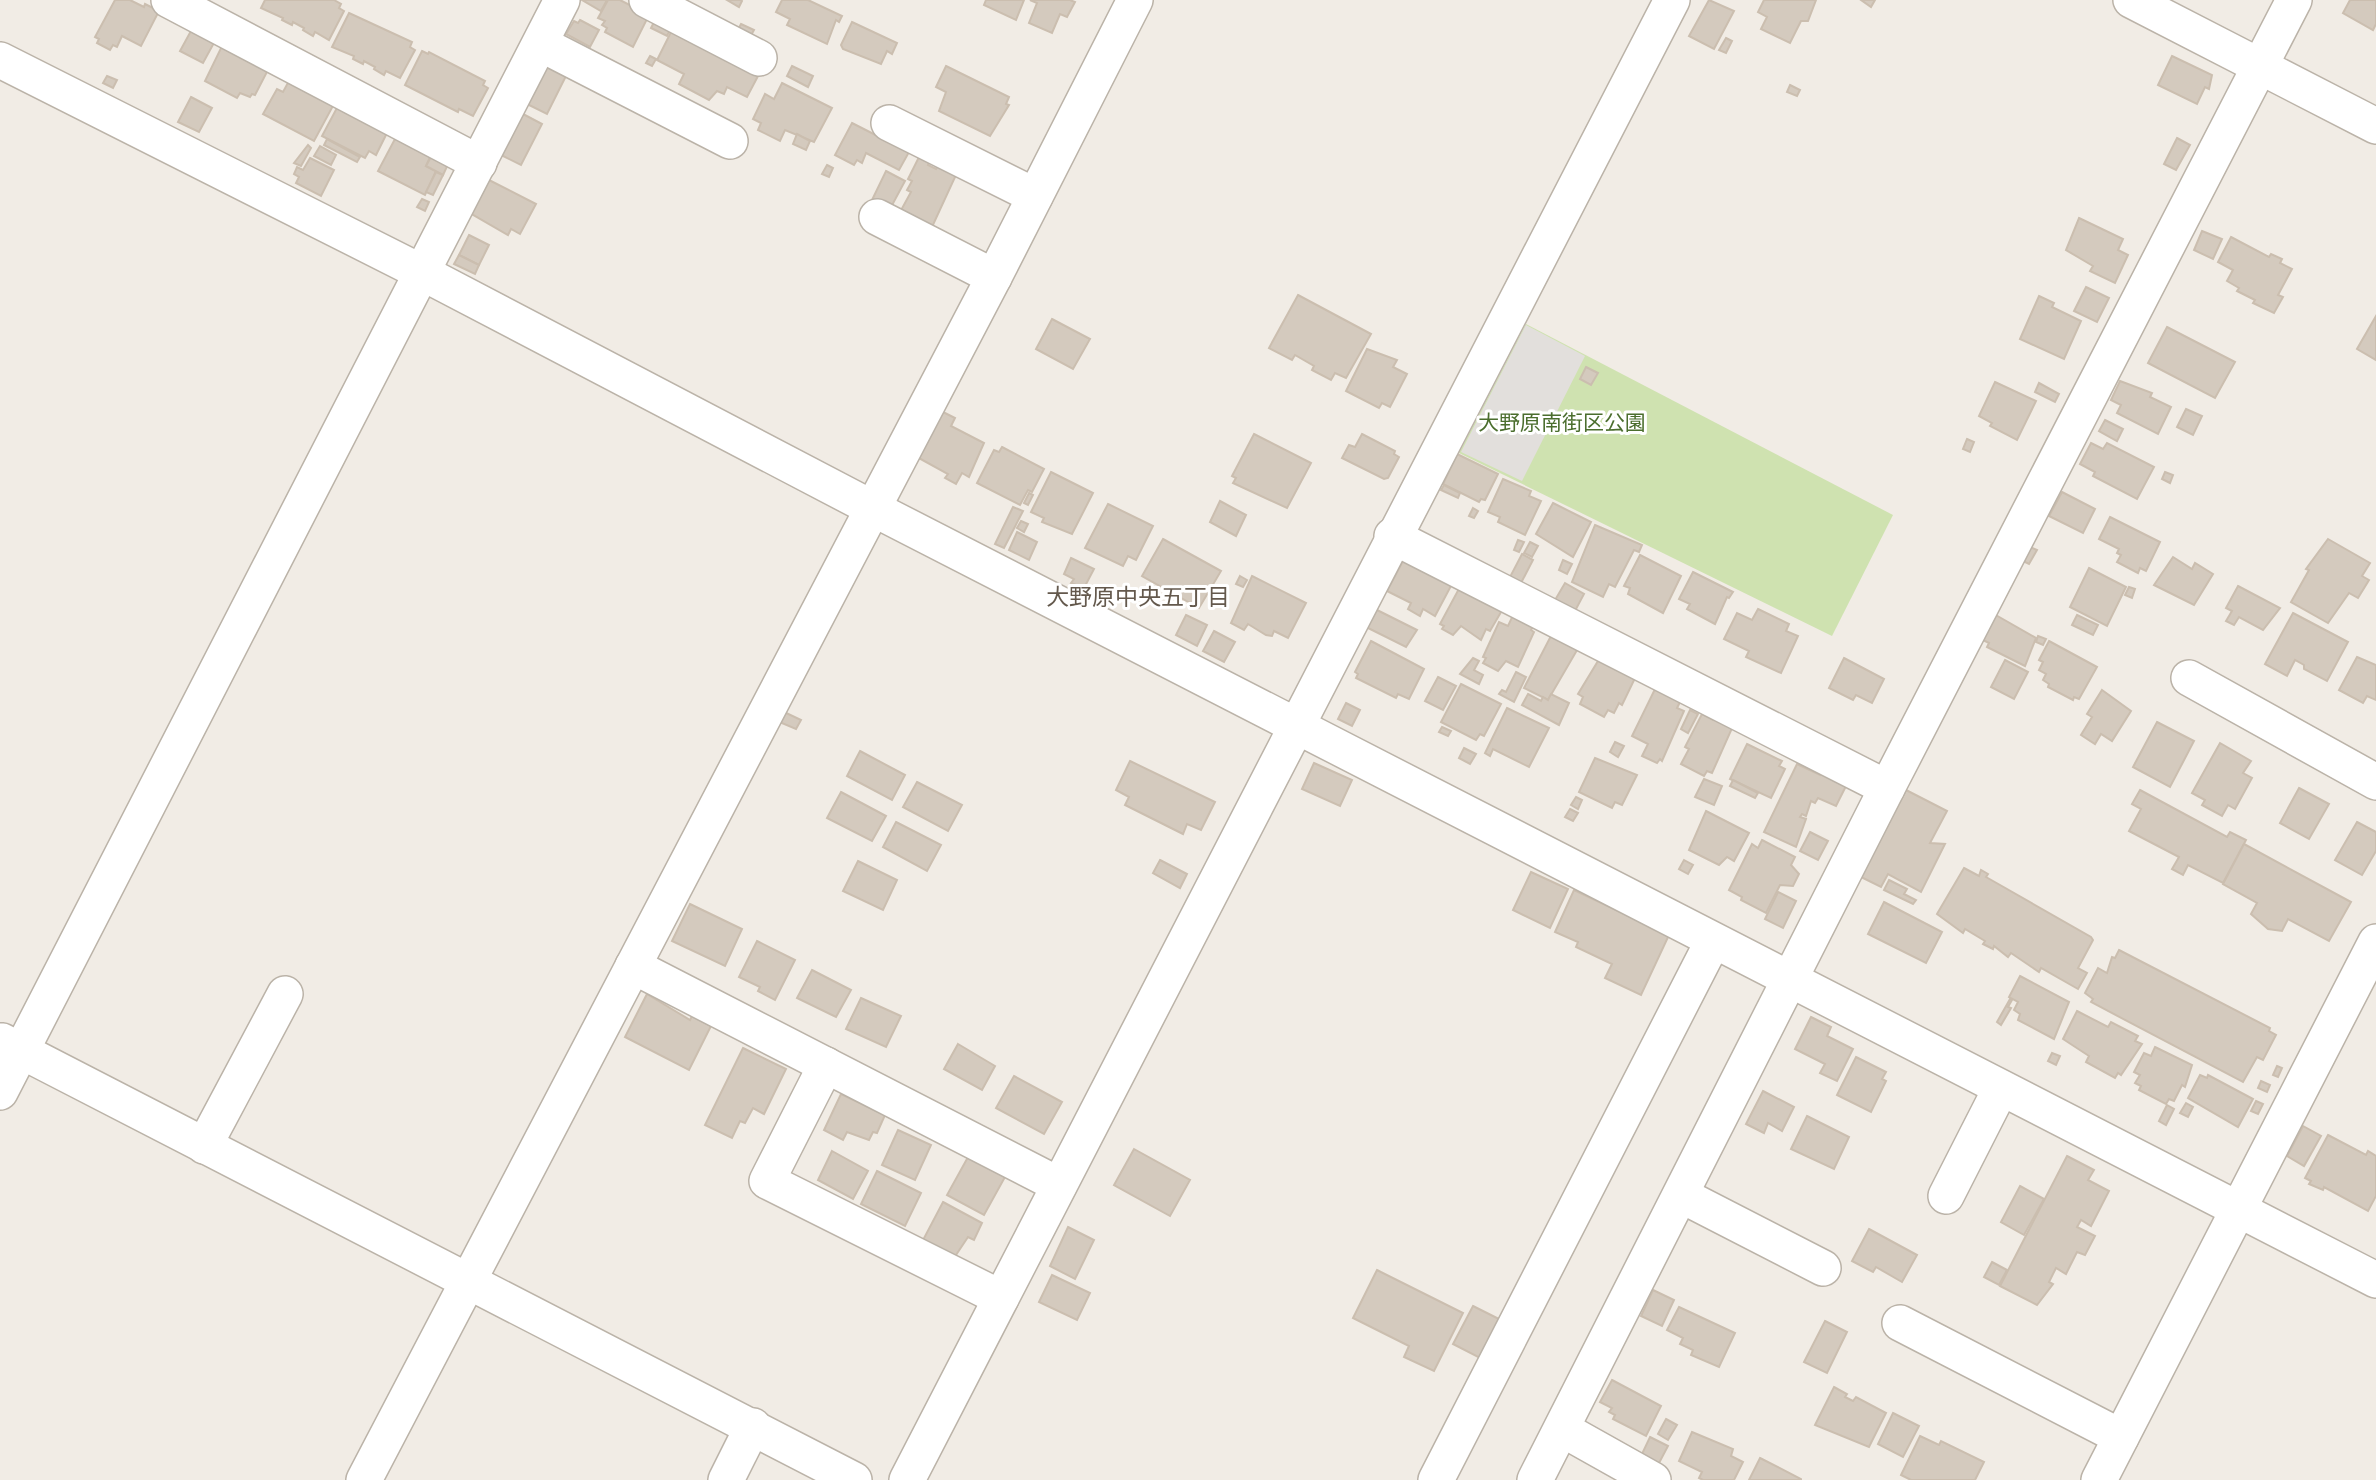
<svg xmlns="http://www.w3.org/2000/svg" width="2376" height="1480" viewBox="0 0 2376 1480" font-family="'DM Sans','Noto Sans JP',sans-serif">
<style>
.green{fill:#cfe2b0}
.parking{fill:#e2dfdc}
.building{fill:#d4cabe;stroke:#cbbeaf;stroke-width:2}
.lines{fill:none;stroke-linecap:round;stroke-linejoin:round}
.minor-casing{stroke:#bbb3a8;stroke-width:38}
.minor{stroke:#fff;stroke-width:35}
.labels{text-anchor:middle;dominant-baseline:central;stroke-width:6;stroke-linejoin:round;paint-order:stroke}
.park-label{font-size:21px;fill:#4b6e2e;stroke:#fff}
.neighbourhood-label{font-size:23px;fill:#64594d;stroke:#fff}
</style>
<rect width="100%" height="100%" fill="#f1ece5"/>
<polygon class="green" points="1526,324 1893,515 1832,636 1459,453"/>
<polygon class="parking" points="1526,325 1585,356 1522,481 1461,452"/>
<g class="building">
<polygon points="115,0 130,0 144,7 145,4 159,11 141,46 122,36 117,47 113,45 110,50 97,43 99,39 95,37"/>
<polygon points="265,0 334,0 341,4 339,8 344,11 329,40 315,32 313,36 303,30 304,28 293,22 292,25 282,20 283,18 261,8"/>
<polygon points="582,0 607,0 601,11"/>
<polygon points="608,0 620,0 649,15 633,47 605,32 607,28 602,25 605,21 598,18"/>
<polygon points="727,0 741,0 742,1 739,7"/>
<polygon points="782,0 808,0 842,16 839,22 836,20 827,44 787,25 790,19 776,12"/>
<polygon points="986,0 1024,0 1016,20 984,5"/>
<polygon points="1030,0 1070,0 1075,2 1067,17 1060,14 1052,33 1029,23 1037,3"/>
<polygon points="1709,0 1734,11 1714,49 1689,36"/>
<polygon points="1764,0 1816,0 1808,21 1801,21 1790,43 1761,29 1767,17 1758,12"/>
<polygon points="1861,0 1875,0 1871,7"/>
<polygon points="2350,0 2376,0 2376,24 2373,30 2343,13"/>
<polygon points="349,13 412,42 410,47 415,50 400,78 386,71 384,75 374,69 375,67 364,61 363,64 353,59 354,56 332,47"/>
<polygon points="656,18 672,26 667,36 651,28"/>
<polygon points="580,20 599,30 590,47 566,34 574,21 578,23"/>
<polygon points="852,22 897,43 892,54 887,51 881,64 843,49 841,45"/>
<polygon points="741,24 754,30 749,39 736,33"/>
<polygon points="674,26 757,71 755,75 758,76 747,97 727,87 724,94 717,91 709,100 679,84 684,74 657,60"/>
<polygon points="192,29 215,41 203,63 180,51"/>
<polygon points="1726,38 1732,41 1726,53 1719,50"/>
<polygon points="223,44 269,68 255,95 252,94 250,97 240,93 237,98 205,81"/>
<polygon points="422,51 428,54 429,52 485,81 483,85 488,88 473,116 459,109 458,112 405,85"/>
<polygon points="650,56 656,59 652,66 646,63"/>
<polygon points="2172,56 2212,75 2209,89 2205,87 2197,104 2158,85"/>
<polygon points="548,62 568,72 547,114 527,104"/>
<polygon points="792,66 813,76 808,87 787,76"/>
<polygon points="946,66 1009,97 1006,104 1009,105 990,136 939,111 946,92 936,87"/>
<polygon points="107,76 117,80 113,88 103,83"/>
<polygon points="290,79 334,104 314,141 263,114 277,89 283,92"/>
<polygon points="782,83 832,108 814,142 785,130 780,141 758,130 761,123 753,119 765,94 774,99"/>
<polygon points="1790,85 1800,90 1797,96 1787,92"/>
<polygon points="191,97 212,108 199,132 178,122"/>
<polygon points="339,104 389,129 376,155 369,151 365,158 322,136"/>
<polygon points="523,114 542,124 521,165 501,155"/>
<polygon points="852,123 909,152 899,170 866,153 862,163 857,160 854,165 835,155"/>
<polygon points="797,134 810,141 806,150 793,144"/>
<polygon points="396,137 431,155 426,166 436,171 425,195 378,171"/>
<polygon points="2177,138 2190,145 2176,170 2164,164"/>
<polygon points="327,139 360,157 357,162 324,145"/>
<polygon points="308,145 311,148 301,166 294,163"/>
<polygon points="320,146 336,155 331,165 314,156"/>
<polygon points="921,153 931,158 928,165 936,169 938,165 956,175 932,227 899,214 911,192 907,190 912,181 908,179"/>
<polygon points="432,155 450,160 443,175 426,166"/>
<polygon points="310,158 334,170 321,196 296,183 299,177 294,174 297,167 303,170"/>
<polygon points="827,165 833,168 829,177 822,174"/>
<polygon points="886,171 905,181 890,209 872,200"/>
<polygon points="436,172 443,175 433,195 426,192"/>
<polygon points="487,179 536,204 520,234 511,229 508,235 470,213"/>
<polygon points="422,199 429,202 425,211 417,207"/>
<polygon points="2079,218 2123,239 2118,250 2128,255 2115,283 2090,271 2093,266 2066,250"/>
<polygon points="2202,231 2222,239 2213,259 2194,250"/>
<polygon points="469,235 489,245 479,265 459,255"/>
<polygon points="2231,237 2269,257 2271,254 2282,259 2280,263 2292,269 2278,295 2283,297 2274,313 2253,303 2255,300 2237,291 2239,288 2227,281 2233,270 2218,262"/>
<polygon points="459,255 479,265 475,274 454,264"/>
<polygon points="2086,287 2109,298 2097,322 2074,311"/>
<polygon points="1298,295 1371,334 1346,378 1335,373 1331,380 1312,370 1314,366 1295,355 1292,360 1269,348"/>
<polygon points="2039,296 2054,303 2052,307 2081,321 2064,359 2020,339"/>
<polygon points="2376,316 2376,360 2357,349"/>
<polygon points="1052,319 1090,339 1073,369 1036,349"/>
<polygon points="2167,327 2235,362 2215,398 2148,363"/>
<polygon points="1367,349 1397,360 1393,367 1407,374 1390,407 1382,403 1379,408 1346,391"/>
<polygon points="1586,367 1598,373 1591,385 1580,379"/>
<polygon points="2120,381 2152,393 2150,397 2171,407 2158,434 2117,413 2121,405 2111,400"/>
<polygon points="1995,382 2036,401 2017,440 1990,426 1992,423 1979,416"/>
<polygon points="2039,383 2059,394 2055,402 2035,392"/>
<polygon points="2186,409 2202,416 2193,435 2177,427"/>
<polygon points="941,411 955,418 951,426 984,443 969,477 962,473 956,484 945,478 948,474 917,457"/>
<polygon points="2105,420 2123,429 2117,441 2099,431"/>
<polygon points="1254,434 1311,463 1287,508 1233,483 1236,478 1232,476"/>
<polygon points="1362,434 1395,451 1394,454 1399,457 1388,478 1384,479 1342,458 1349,445 1355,447"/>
<polygon points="1967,439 1974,442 1970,452 1963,449"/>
<polygon points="2091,443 2103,449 2107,443 2154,467 2137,499 2093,476 2095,472 2080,464"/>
<polygon points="1002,447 1044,469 1032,492 1028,490 1020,505 977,483 994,450 999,452"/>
<polygon points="1457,454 1498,474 1485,500 1481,499 1479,502 1443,484"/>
<polygon points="1051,472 1093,493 1072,534 1042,522 1044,518 1031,512"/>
<polygon points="2165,472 2173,475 2170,483 2162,479"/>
<polygon points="1503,479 1531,491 1529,496 1541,501 1525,535 1498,522 1500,517 1488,512"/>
<polygon points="1444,485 1460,493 1458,498 1441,490"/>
<polygon points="2062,492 2095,509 2083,533 2049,516"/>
<polygon points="1029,493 1033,495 1028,505 1024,503"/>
<polygon points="1220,501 1246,515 1236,536 1210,522"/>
<polygon points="1553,503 1591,522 1573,557 1536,534"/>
<polygon points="1108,504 1153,526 1136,560 1128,556 1123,566 1085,548"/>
<polygon points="1013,507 1023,511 1004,548 995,544"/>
<polygon points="1473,508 1478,511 1474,518 1469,516"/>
<polygon points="2110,517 2160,542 2146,571 2140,568 2138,573 2117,562 2121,555 2117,553 2119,549 2099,539"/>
<polygon points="1021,521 1028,524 1024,532 1017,528"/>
<polygon points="1595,525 1642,545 1639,552 1634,550 1615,587 1609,584 1603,597 1572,582"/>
<polygon points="1017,532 1037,542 1029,560 1009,550"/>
<polygon points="1163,539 1221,571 1199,608 1142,576"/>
<polygon points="2328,539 2370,563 2362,576 2369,580 2358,598 2349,593 2328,623 2291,602 2309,570 2306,569"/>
<polygon points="1518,540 1524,542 1519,552 1514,550"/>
<polygon points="1530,542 1538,546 1532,557 1524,553"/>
<polygon points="2030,547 2037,550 2029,564 2023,561"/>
<polygon points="1522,554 1533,560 1521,583 1510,577"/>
<polygon points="1640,555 1681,576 1663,613 1628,594 1630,588 1624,586"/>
<polygon points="2173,557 2192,569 2195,563 2213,574 2194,605 2154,585"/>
<polygon points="1071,558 1094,569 1084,588 1071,583 1074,579 1064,574"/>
<polygon points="1404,559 1452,584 1435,616 1423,609 1420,616 1408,609 1411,603 1387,591"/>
<polygon points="1563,560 1572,564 1567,574 1559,570"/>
<polygon points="2089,568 2126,587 2107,626 2070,607"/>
<polygon points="1693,572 1733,592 1729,598 1727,597 1715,624 1687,609 1690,604 1679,599"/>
<polygon points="1240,576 1247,580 1243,587 1236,584"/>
<polygon points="1252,576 1306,603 1288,638 1274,631 1272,636 1266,635 1248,624 1244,630 1231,623"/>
<polygon points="1565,583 1584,594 1575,611 1555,600"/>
<polygon points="1461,585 1504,607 1490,631 1486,629 1481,640 1461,626 1453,635 1442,629 1444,626 1440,624"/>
<polygon points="2238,586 2280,608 2263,630 2239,617 2234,625 2226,621 2232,611 2226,608"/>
<polygon points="2129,587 2135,589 2132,598 2125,595"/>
<polygon points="1375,609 1417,630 1406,647 1366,627"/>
<polygon points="1758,609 1789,624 1786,631 1798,636 1781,673 1746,657 1749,651 1724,639 1737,613 1752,620"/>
<polygon points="1515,611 1536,621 1531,630 1534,632 1518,667 1506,661 1498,671 1483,663 1486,658 1483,657 1499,622 1508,626"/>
<polygon points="2293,613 2348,642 2327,681 2304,669 2304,665 2295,660 2287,676 2265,664"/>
<polygon points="1994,614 2036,638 2025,666 1987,647 1989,643 1981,639"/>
<polygon points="1186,615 1207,625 1197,646 1176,635"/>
<polygon points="2077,615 2098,625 2093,635 2072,625"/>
<polygon points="1214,631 1235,642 1224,662 1203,651"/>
<polygon points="1553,632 1580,645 1548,700 1524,688"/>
<polygon points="2038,636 2046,639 2043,645 2036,642"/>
<polygon points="1371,641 1424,669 1409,699 1398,694 1396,698 1356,678 1358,674 1355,672"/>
<polygon points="2049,641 2097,667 2079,699 2074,697 2073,700 2048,687 2049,684 2043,680 2046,674 2039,670 2043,662 2039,660"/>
<polygon points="1601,656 1637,674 1622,705 1619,703 1614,713 1608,710 1604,717 1580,704 1583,697 1578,694"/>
<polygon points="2357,657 2376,665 2376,700 2367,696 2363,703 2339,690"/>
<polygon points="1473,658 1479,661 1474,670 1483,675 1479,684 1460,674"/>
<polygon points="1844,658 1884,679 1872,703 1856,695 1853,700 1829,688"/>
<polygon points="2005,660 2028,672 2014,699 1991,687"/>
<polygon points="1516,672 1526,677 1514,702 1499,694 1502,690 1506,692"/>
<polygon points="1438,677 1456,686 1443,710 1425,701"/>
<polygon points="1461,684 1501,704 1484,736 1480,734 1476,740 1441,722"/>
<polygon points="1657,685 1680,702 1677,708 1684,711 1662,761 1660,759 1657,763 1642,756 1648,744 1632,736"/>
<polygon points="2102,690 2131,711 2112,741 2101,734 2095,744 2081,735 2092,717 2087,714"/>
<polygon points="1528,694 1541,701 1543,697 1548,700 1551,694 1569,703 1559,725 1522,705"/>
<polygon points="1346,703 1360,710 1352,726 1338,719"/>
<polygon points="1507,708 1549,728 1529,767 1493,749 1490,756 1485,753"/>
<polygon points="1690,710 1698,714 1688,733 1681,729"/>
<polygon points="782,711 801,720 796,729 777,721"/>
<polygon points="1702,714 1713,720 1715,716 1733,726 1712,773 1707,771 1704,776 1681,764 1689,749 1685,747"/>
<polygon points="2157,722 2194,741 2170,787 2133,767"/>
<polygon points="1442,727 1451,731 1448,736 1439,732"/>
<polygon points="1615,742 1624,746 1618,757 1610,752"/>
<polygon points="2220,743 2251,761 2243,773 2252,778 2235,809 2228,805 2222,816 2202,805 2205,800 2192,793"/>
<polygon points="1747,744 1782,761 1779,766 1785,769 1771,798 1730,779"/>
<polygon points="1464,748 1476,754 1470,764 1459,758"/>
<polygon points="860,751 905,775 892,800 847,776"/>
<polygon points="1595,758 1637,775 1622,805 1615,802 1612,808 1579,792"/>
<polygon points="1130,761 1215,802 1201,830 1187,824 1183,834 1125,805 1129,797 1116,790"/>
<polygon points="1314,763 1352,780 1340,806 1302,789"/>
<polygon points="1797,764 1820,775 1823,768 1847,784 1836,806 1818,798 1815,803 1811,801 1806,816 1802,814 1800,817 1806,819 1796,847 1764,832"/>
<polygon points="1704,779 1722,786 1714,805 1695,797"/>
<polygon points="1733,780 1758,793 1755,798 1730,786"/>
<polygon points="917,782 962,805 948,831 903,807"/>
<polygon points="2299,788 2329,804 2309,839 2280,823"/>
<polygon points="1906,790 1947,811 1930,843 1945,844 1921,892 1888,874 1881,887 1861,877"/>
<polygon points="2140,790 2227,837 2230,832 2246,840 2223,883 2188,865 2183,875 2172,869 2179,857 2129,831 2141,809 2132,804"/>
<polygon points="841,792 886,816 872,841 827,818"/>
<polygon points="1576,797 1582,800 1578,809 1571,805"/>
<polygon points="1570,809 1578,813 1573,821 1565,817"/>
<polygon points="1706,811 1749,833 1734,861 1727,857 1719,865 1689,850"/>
<polygon points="896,822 941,845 927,871 883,847"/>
<polygon points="2357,822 2376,832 2376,851 2362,875 2335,860"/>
<polygon points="1810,832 1828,841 1818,860 1800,851"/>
<polygon points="1762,840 1795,857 1791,865 1799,874 1793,886 1780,885 1766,913 1741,900 1742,897 1729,890 1752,844 1758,848"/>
<polygon points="2244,844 2351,902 2329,941 2288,919 2282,931 2268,929 2251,914 2257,903 2223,884"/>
<polygon points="1160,860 1187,874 1180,888 1153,873"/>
<polygon points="1684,860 1693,865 1688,874 1679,869"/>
<polygon points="858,861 897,880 883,910 843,891"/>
<polygon points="1964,868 1979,876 1981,870 1988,874 1986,877 2091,937 2093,940 2078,968 2087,973 2078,989 2041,968 2039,972 2011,953 2008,957 1994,946 1993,949 1983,944 1985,941 1965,929 1963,933 1937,914"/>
<polygon points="1531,872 1568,889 1550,928 1513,910"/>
<polygon points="1889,880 1907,889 1904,894 1916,900 1913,904 1884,890"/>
<polygon points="1574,890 1669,935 1641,995 1605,978 1612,964 1576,947 1578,942 1555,932"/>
<polygon points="1778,892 1796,901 1783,928 1765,919"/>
<polygon points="1884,902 1942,932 1926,963 1868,934"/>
<polygon points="690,904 742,929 725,966 672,941"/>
<polygon points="757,941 795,960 775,1000 758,991 760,987 739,977"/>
<polygon points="2119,950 2270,1028 2269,1031 2276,1035 2263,1060 2257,1057 2243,1082 2091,1002 2093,999 2085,993 2098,968 2107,973 2112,957 2115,958"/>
<polygon points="812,970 851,990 836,1017 797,998"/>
<polygon points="2020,976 2069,1002 2054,1039 2018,1020 2020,1014 2014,1010 2018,1002 2009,997"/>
<polygon points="647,994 690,1020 692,1016 711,1026 689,1070 625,1037"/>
<polygon points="861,998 901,1016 886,1047 846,1029"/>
<polygon points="2010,999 2012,1000 2008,1007 2011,1008 2001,1025 1997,1022"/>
<polygon points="2077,1011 2108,1027 2111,1022 2138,1036 2135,1041 2142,1044 2121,1075 2118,1073 2115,1078 2086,1062 2089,1056 2063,1039"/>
<polygon points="1811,1017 1831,1027 1827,1036 1853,1049 1837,1081 1820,1073 1825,1064 1795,1049"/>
<polygon points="958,1044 995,1066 982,1090 944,1069"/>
<polygon points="2155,1047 2192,1065 2185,1087 2182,1085 2174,1101 2169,1099 2166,1104 2139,1090 2141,1086 2135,1083 2140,1075 2134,1072 2144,1053 2151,1056"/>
<polygon points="743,1048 786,1069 764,1114 753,1108 745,1123 740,1121 732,1138 705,1125"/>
<polygon points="2052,1053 2060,1056 2056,1065 2048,1061"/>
<polygon points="1856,1057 1886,1072 1882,1079 1886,1081 1871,1112 1837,1095"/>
<polygon points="2277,1066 2282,1068 2278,1077 2273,1075"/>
<polygon points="2200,1075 2207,1078 2208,1075 2253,1099 2238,1127 2188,1098"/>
<polygon points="1014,1076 1062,1102 1044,1134 996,1108"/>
<polygon points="2261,1081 2270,1085 2267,1092 2258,1088"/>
<polygon points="1763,1091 1794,1107 1782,1131 1768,1123 1764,1133 1746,1124"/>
<polygon points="841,1094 885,1115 877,1133 873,1132 869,1140 847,1132 843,1140 824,1130"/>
<polygon points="2256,1101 2263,1104 2258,1114 2251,1111"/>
<polygon points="2186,1103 2193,1107 2188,1117 2180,1113"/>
<polygon points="2167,1105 2174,1109 2166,1125 2159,1121"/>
<polygon points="1807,1116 1849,1137 1834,1169 1791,1149"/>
<polygon points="2303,1126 2321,1136 2304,1166 2287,1156"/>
<polygon points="898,1130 931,1145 915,1180 882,1165"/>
<polygon points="2328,1135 2366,1155 2368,1151 2376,1156 2376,1196 2368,1211 2324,1187 2323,1190 2309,1184 2311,1181 2305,1178"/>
<polygon points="1134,1149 1190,1180 1170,1216 1114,1185"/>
<polygon points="832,1151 868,1171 853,1199 818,1180"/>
<polygon points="2067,1156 2094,1170 2088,1180 2109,1191 2091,1226 2081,1220 2077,1227 2095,1236 2085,1255 2077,1252 2066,1274 2056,1268 2049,1282 2053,1284 2037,1305 2000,1286"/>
<polygon points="968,1157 1005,1177 984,1215 947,1195"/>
<polygon points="877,1171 921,1193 905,1226 861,1204"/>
<polygon points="2020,1186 2044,1199 2024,1235 2001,1222"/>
<polygon points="943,1202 982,1223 974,1240 968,1237 954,1258 922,1242"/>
<polygon points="1068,1227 1094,1240 1075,1279 1050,1266"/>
<polygon points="1869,1229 1917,1255 1902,1282 1876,1267 1873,1272 1852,1261"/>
<polygon points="1992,1262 2007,1270 1999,1285 1984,1277"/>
<polygon points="1377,1270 1463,1313 1434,1371 1404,1357 1409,1346 1353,1318"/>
<polygon points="1052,1275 1090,1293 1077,1320 1039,1302"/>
<polygon points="1653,1290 1674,1300 1662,1326 1641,1316"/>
<polygon points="1473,1306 1499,1319 1480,1358 1453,1344"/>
<polygon points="1679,1307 1735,1333 1719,1367 1691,1355 1693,1350 1680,1344 1683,1338 1667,1330"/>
<polygon points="1825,1321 1847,1332 1827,1373 1804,1362"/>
<polygon points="1612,1380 1661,1406 1646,1436 1613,1419 1615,1415 1609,1412 1612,1408 1600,1402"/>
<polygon points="1834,1387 1847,1394 1845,1397 1853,1401 1856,1397 1886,1413 1869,1447 1815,1425"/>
<polygon points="1893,1413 1919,1426 1903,1457 1878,1444"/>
<polygon points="1666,1419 1677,1425 1668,1440 1658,1434"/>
<polygon points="1692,1432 1733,1449 1731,1456 1743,1462 1734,1480 1703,1480 1699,1478 1702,1472 1679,1461"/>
<polygon points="1920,1436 1939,1445 1941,1441 1984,1462 1975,1480 1911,1480 1901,1475"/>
<polygon points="1650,1437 1668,1446 1658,1465 1641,1456"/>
<polygon points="1760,1458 1801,1479 1801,1480 1749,1480"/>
</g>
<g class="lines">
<g class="minor-casing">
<g id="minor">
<polyline points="169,0 479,163"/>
<polyline points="647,0 759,58"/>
<polyline points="2131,0 2376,126"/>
<polyline points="541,44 730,141"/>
<polyline points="0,60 423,273 872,508 2376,1280"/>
<polyline points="889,123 1035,196"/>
<polyline points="877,217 994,277"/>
<polyline points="1392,536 1887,788"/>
<polyline points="2189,678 2376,782"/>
<polyline points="633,966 1059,1185"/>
<polyline points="2,1041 854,1480"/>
<polyline points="826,1065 767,1181 1001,1298"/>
<polyline points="0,1092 562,0"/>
<polyline points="204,1146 285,994"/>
<polyline points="1681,1195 1823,1268"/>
<polyline points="1946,1196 2001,1088"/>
<polyline points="1900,1323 2121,1437"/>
<polyline points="1562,1429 1653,1480"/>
<polyline points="364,1480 994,277 1135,0"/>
<polyline points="726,1480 753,1426"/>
<polyline points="907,1480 1672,0"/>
<polyline points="1436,1480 1713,941"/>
<polyline points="1535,1480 1887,788 2294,0"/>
<polyline points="2099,1480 2376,942"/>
</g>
</g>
<use href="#minor" class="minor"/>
</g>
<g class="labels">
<g class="park-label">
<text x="1562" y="423">大野原南街区公園</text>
</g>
<g class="neighbourhood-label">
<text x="1138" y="597">大野原中央五丁目</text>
</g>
</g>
</svg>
